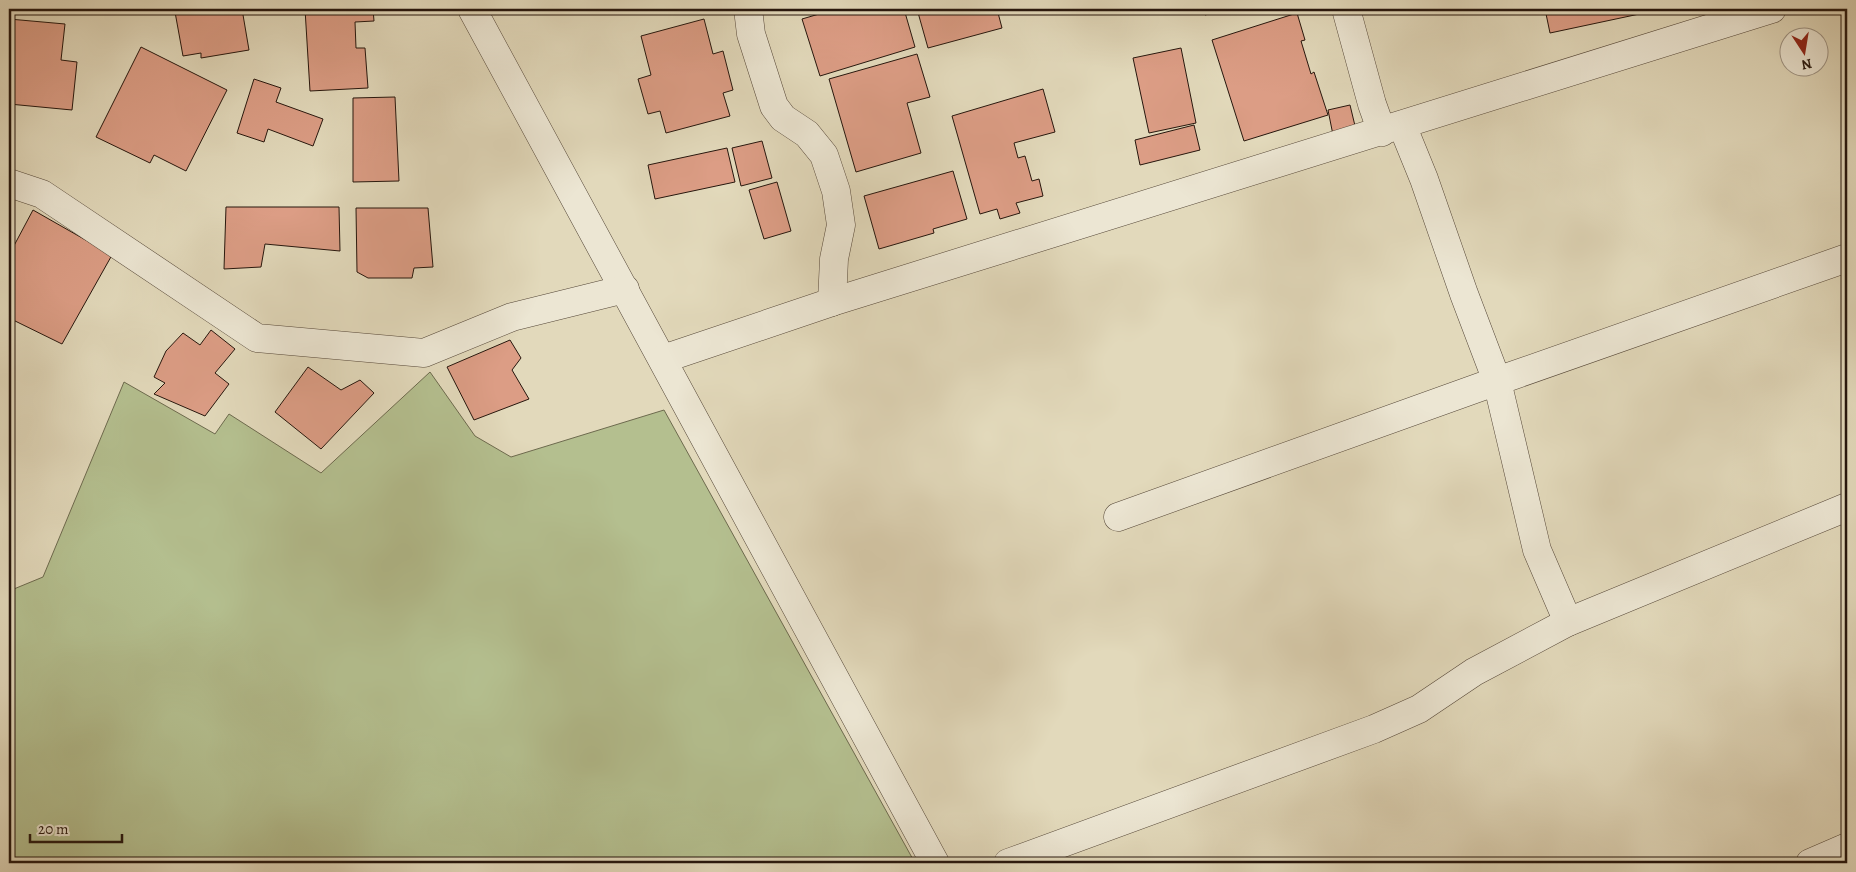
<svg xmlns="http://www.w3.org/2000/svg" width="1856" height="872" viewBox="0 0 1856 872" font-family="Alegreya,serif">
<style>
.green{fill:#b4bf8f;stroke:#6d6a4e}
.building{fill:#dc9d85;stroke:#26160d}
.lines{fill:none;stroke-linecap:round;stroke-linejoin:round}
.street-casing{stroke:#554738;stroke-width:29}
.street{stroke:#ece6d3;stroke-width:28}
</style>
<rect width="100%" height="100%" fill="#e2d9bb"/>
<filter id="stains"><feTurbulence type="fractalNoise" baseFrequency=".004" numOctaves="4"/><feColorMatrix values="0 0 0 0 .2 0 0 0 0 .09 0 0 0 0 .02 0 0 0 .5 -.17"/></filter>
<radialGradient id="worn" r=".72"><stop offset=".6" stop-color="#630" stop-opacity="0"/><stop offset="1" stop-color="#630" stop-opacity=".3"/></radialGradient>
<polygon class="green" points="430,372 475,436 511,457 664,410 915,863 9,863 9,591 43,577 124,382 215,434 229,414 321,473"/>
<g class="building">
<polygon points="192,9 242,9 249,50 201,58 201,53 183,56 175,12"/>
<polygon points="305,9 373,9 374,21 355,22 356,48 365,48 368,88 310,91"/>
<polygon points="836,9 904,9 915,47 820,76 802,19"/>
<polygon points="917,9 997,9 1002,28 928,48"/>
<polygon points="1203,9 1228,9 1205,15"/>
<polygon points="1545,9 1643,9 1644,13 1550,33"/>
<polygon points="1297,13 1305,40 1301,41 1311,74 1314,72 1328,115 1244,141 1212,40"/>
<polygon points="9,19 65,24 61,60 77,62 72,110 9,104"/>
<polygon points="704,19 713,54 723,51 733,90 723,93 730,116 666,133 660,111 648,114 638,79 651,75 641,36"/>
<polygon points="141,47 227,90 186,171 154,155 150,163 96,137"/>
<polygon points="1181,48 1196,123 1149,133 1133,58"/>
<polygon points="917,54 930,97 907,103 921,153 856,172 829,79"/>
<polygon points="254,79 281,88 276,102 323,119 313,146 268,129 264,142 237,133"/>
<polygon points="1043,89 1055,132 1014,143 1018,158 1025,156 1032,181 1039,179 1043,196 1016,203 1020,213 1000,219 997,209 980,214 952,116"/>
<polygon points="395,97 399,181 353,182 353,98"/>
<polygon points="1350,105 1356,130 1333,135 1328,110"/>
<polygon points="1194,125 1200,150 1140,165 1135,140"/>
<polygon points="762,141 772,178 741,186 732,148"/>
<polygon points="727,148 735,182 655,199 648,165"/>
<polygon points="953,171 967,219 933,229 934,233 879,249 864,196"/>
<polygon points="777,182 791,231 764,239 749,190"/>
<polygon points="226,207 339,207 340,251 265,244 261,267 224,269"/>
<polygon points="356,208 428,208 433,267 414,268 412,278 368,278 357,272"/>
<polygon points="33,210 112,255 62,344 9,318 9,255"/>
<polygon points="211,330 235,349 215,373 229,384 205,416 154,394 165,383 154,377 166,351 183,333 200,345"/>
<polygon points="510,340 521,358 512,370 529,399 474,420 447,367"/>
<polygon points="308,367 341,390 360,380 374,393 321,449 275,412"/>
</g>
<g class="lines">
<g class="street-casing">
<g id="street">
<polyline points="472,9 935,863"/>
<polyline points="748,9 751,34 774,106 783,118 807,134 824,155 836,191 841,225 834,259 832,302"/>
<polyline points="1346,9 1372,104 1382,132"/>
<polyline points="1402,125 1424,179 1464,294 1497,381 1537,550 1568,622"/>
<polyline points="9,183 42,194 257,338 424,353 512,317 625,289"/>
<polyline points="663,359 832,302 1772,9"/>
<polyline points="1118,517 1497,381 1847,258"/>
<polyline points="1008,863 1374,729 1419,709 1474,672 1568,622 1847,507"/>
<polyline points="1810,863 1847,847"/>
</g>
</g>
<use href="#street" class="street"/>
</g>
<rect width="1856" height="872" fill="none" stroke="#e2d9bb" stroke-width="30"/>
<rect x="10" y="10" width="1836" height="852" fill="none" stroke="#26160d" stroke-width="2.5"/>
<rect x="15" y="15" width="1826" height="842" fill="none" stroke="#26160d"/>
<g transform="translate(1804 52) rotate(168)"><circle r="24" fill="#ece6d3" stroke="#9d9384"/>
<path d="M0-4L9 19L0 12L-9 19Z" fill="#8f2418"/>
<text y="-8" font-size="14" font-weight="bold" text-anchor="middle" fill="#26160d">N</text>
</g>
<path d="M30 834v8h92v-8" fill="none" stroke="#26160d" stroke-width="2.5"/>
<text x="38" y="834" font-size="15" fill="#26160d" stroke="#ece6d3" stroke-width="4" paint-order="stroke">20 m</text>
<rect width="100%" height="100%" filter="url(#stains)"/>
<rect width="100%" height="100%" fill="url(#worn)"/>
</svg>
